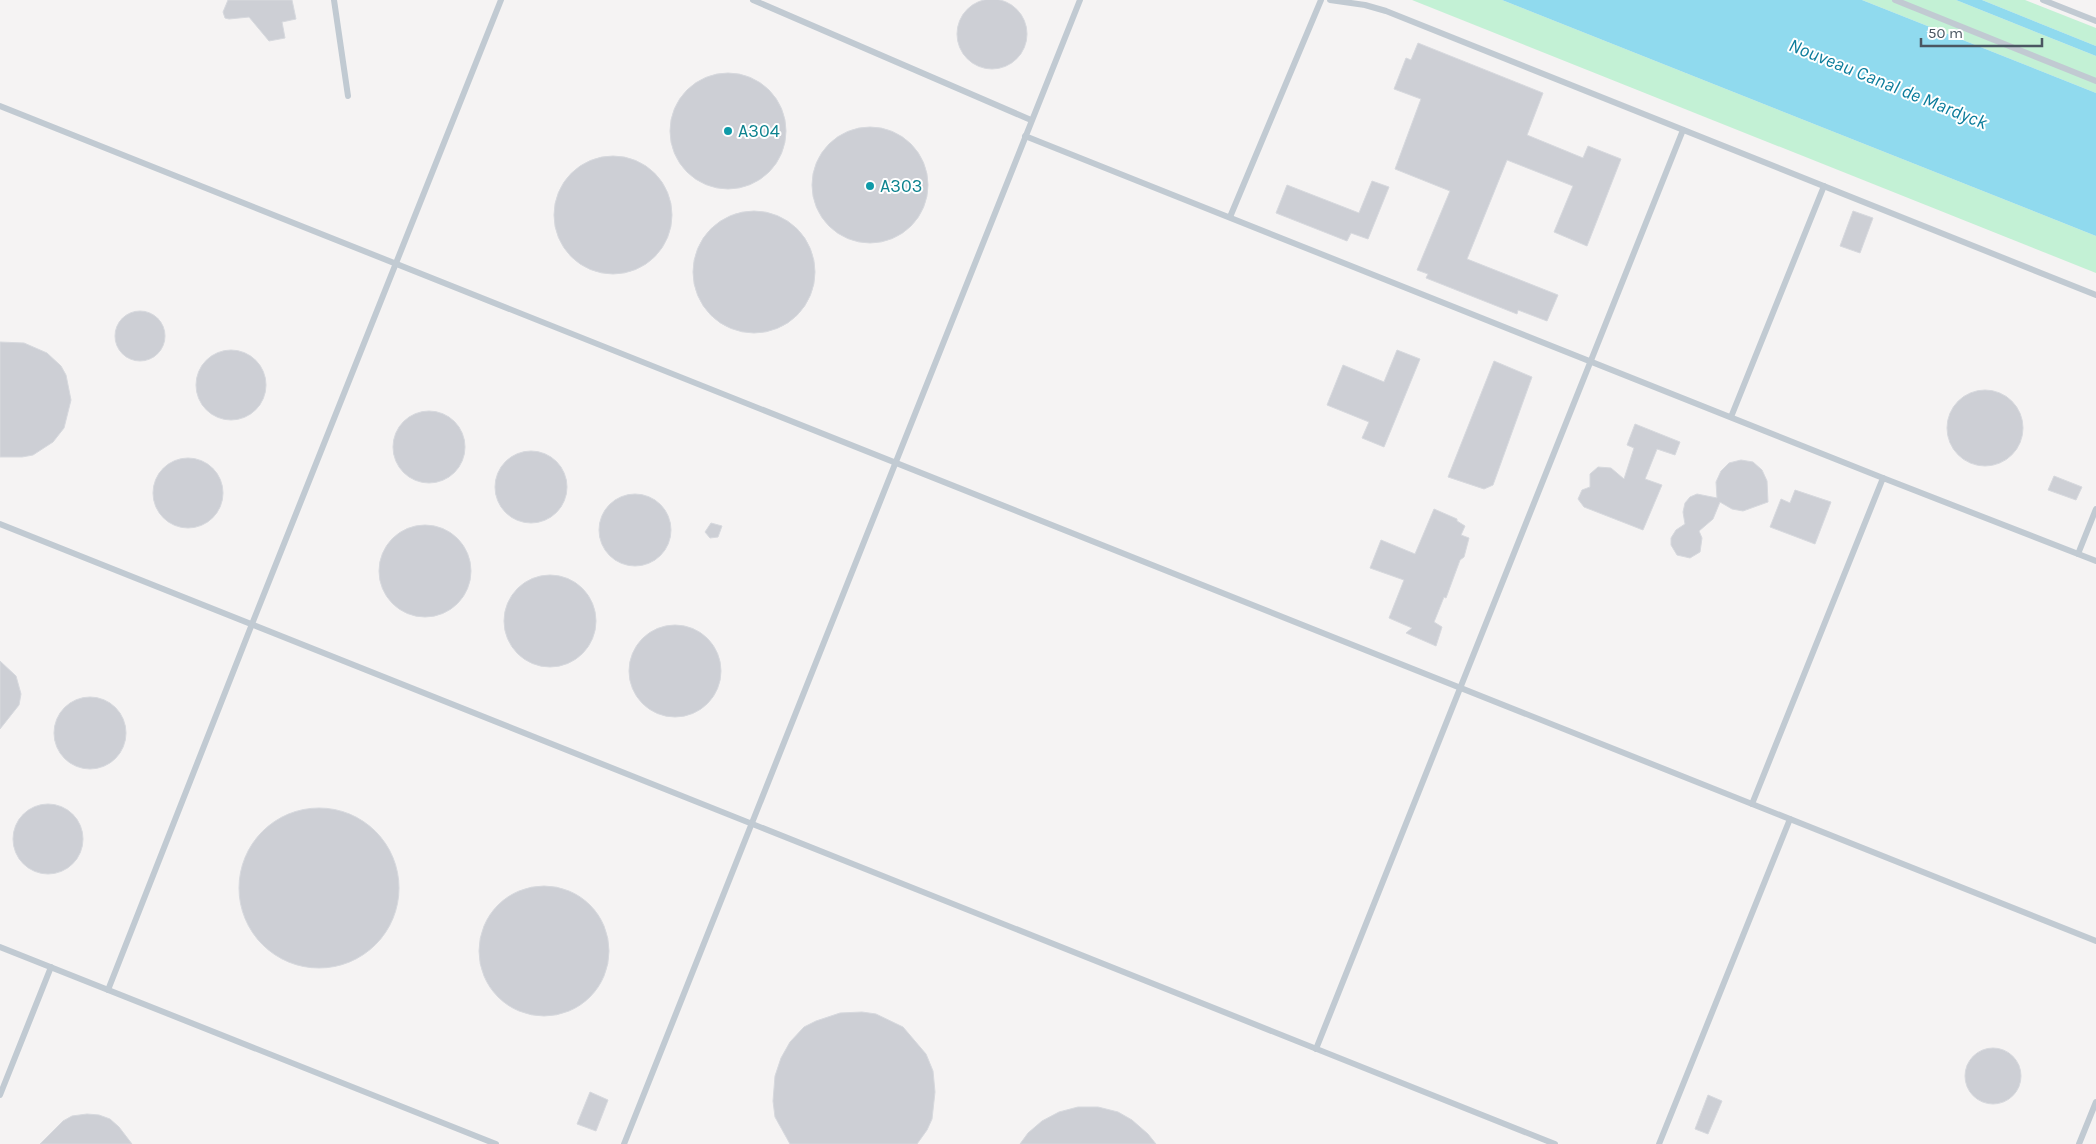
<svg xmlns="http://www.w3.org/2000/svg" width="2096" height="1144" viewBox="0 0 2096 1144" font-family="Karla,sans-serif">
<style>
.green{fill:#c3f1d5}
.water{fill:#90daee}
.building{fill:#cdcfd5;stroke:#d7d9de}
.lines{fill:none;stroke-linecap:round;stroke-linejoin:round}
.service{stroke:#c1cad2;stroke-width:6}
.culture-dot{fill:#0f9aa8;stroke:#fff;stroke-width:2}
.labels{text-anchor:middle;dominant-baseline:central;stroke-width:4;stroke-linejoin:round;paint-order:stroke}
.culture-label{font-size:18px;fill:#0d838f;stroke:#fff;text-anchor:start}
.water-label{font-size:19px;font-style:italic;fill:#0c7c9b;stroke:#fff}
</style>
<rect width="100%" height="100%" fill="#f5f3f3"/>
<g class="green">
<polygon points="1412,0 1502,0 2096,236 2096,273"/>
<polygon points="1862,0 1956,0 2096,56 2096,93"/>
<polygon points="1982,0 2025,0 2096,28 2096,46"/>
</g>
<g class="water">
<polygon points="1502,0 1862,0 2096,93 2096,236"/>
<polygon points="1956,0 1982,0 2096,46 2096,56"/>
</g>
<g class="building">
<circle cx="992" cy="34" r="35"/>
<polygon points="228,0 292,0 296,19 282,22 285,38 269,41 249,17 229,19 225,18 223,12"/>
<polygon points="1418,43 1543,93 1527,135 1583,158 1588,146 1621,159 1587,246 1554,232 1573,186 1507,160 1467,259 1558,295 1547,321 1518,310 1517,314 1426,278 1428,274 1417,270 1450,191 1395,169 1421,99 1394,89 1406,58 1411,60"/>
<circle cx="728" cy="131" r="58"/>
<circle cx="870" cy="185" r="58"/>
<circle cx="613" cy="215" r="59"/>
<polygon points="1372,181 1389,187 1368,239 1351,233 1347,241 1276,213 1287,185 1359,213"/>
<polygon points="1853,211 1873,218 1860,253 1840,246"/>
<circle cx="754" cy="272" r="61"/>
<circle cx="140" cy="336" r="25"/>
<polygon points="0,342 24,343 47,353 61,366 66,375 71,400 64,428 53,442 33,455 22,457 0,457"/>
<circle cx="231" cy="385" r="35"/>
<polygon points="1397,350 1420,359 1384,447 1362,438 1369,422 1327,405 1343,365 1384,382"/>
<polygon points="1494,361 1532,377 1493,485 1484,489 1448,477"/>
<circle cx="1985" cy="428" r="38"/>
<circle cx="429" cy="447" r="36"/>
<polygon points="1635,424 1680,442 1675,455 1657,449 1645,479 1662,485 1643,530 1584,507 1578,499 1582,490 1590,487 1590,474 1598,467 1611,468 1624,479 1634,448 1627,445"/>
<circle cx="531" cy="487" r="36"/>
<circle cx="188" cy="493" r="35"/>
<polygon points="1741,460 1753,462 1762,470 1767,481 1768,502 1743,511 1732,509 1720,502 1713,519 1699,531 1702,538 1700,552 1690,558 1677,555 1671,545 1671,538 1676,530 1685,524 1683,512 1685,503 1690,497 1697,494 1717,498 1716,482 1721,471 1729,463"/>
<polygon points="2054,476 2082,487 2076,500 2048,490"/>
<polygon points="1795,490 1831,502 1815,544 1770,527 1781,499 1790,503"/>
<circle cx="635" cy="530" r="36"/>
<polygon points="1434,509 1457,519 1457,521 1465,526 1461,535 1469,538 1464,557 1460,560 1446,598 1444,597 1434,622 1442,627 1436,646 1406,633 1412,628 1389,618 1404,580 1370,568 1381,540 1415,554"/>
<polygon points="711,523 722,526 718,537 710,538 705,532"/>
<circle cx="425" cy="571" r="46"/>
<circle cx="550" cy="621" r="46"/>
<circle cx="675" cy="671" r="46"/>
<polygon points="0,661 16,676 21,694 19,705 0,729"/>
<circle cx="90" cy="733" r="36"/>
<circle cx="48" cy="839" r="35"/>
<circle cx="319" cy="888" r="80"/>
<circle cx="544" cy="951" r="65"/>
<polygon points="862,1012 876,1014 903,1027 926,1054 933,1071 935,1092 932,1119 927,1130 917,1144 790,1144 775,1117 773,1101 775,1076 781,1058 790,1042 804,1027 816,1021 840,1013"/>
<circle cx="1993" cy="1076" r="28"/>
<polygon points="590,1092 608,1100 596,1131 577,1124"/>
<polygon points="1708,1095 1722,1101 1708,1134 1695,1129"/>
<polygon points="1078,1107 1098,1107 1118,1112 1132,1120 1148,1134 1156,1144 1020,1144 1028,1133 1042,1121 1059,1112"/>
<polygon points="87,1114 99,1115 110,1119 119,1127 132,1144 40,1144 63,1121 72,1116"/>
</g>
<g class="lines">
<g class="service">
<polyline points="334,0 348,96"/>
<polyline points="753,0 1031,120"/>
<polyline points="1330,0 1365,5 1386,11 2096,295"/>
<polyline points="1895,0 2096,81"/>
<polyline points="2043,0 2096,21"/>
<polyline points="0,106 2096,941"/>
<polyline points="1025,136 1883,478"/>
<polyline points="1230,217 1321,0"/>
<polyline points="1731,417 1824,186"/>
<polyline points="0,524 1555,1144"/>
<polyline points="2078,554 2096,509"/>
<polyline points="1752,804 1883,478 2096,561"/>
<polyline points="0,947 496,1144"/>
<polyline points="108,990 252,624 501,0"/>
<polyline points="1316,1049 1683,130"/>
<polyline points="0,1095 51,967"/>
<polyline points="624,1144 1080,0"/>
<polyline points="1659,1144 1790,819"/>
<polyline points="2079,1144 2096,1102"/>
</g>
</g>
<g class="culture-dot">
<circle cx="728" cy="131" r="5"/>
<circle cx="870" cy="186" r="5"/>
</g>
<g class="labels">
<g class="culture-label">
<text x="738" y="131">A304</text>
<text x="880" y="186">A303</text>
</g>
<g class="water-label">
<text transform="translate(1888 84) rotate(22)">Nouveau Canal de Mardyck</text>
</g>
</g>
<path d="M1921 38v8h121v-8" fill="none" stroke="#4a5661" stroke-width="2.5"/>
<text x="1928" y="38" font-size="15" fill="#4a5661" stroke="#ffffff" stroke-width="4" paint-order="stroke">50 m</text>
</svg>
